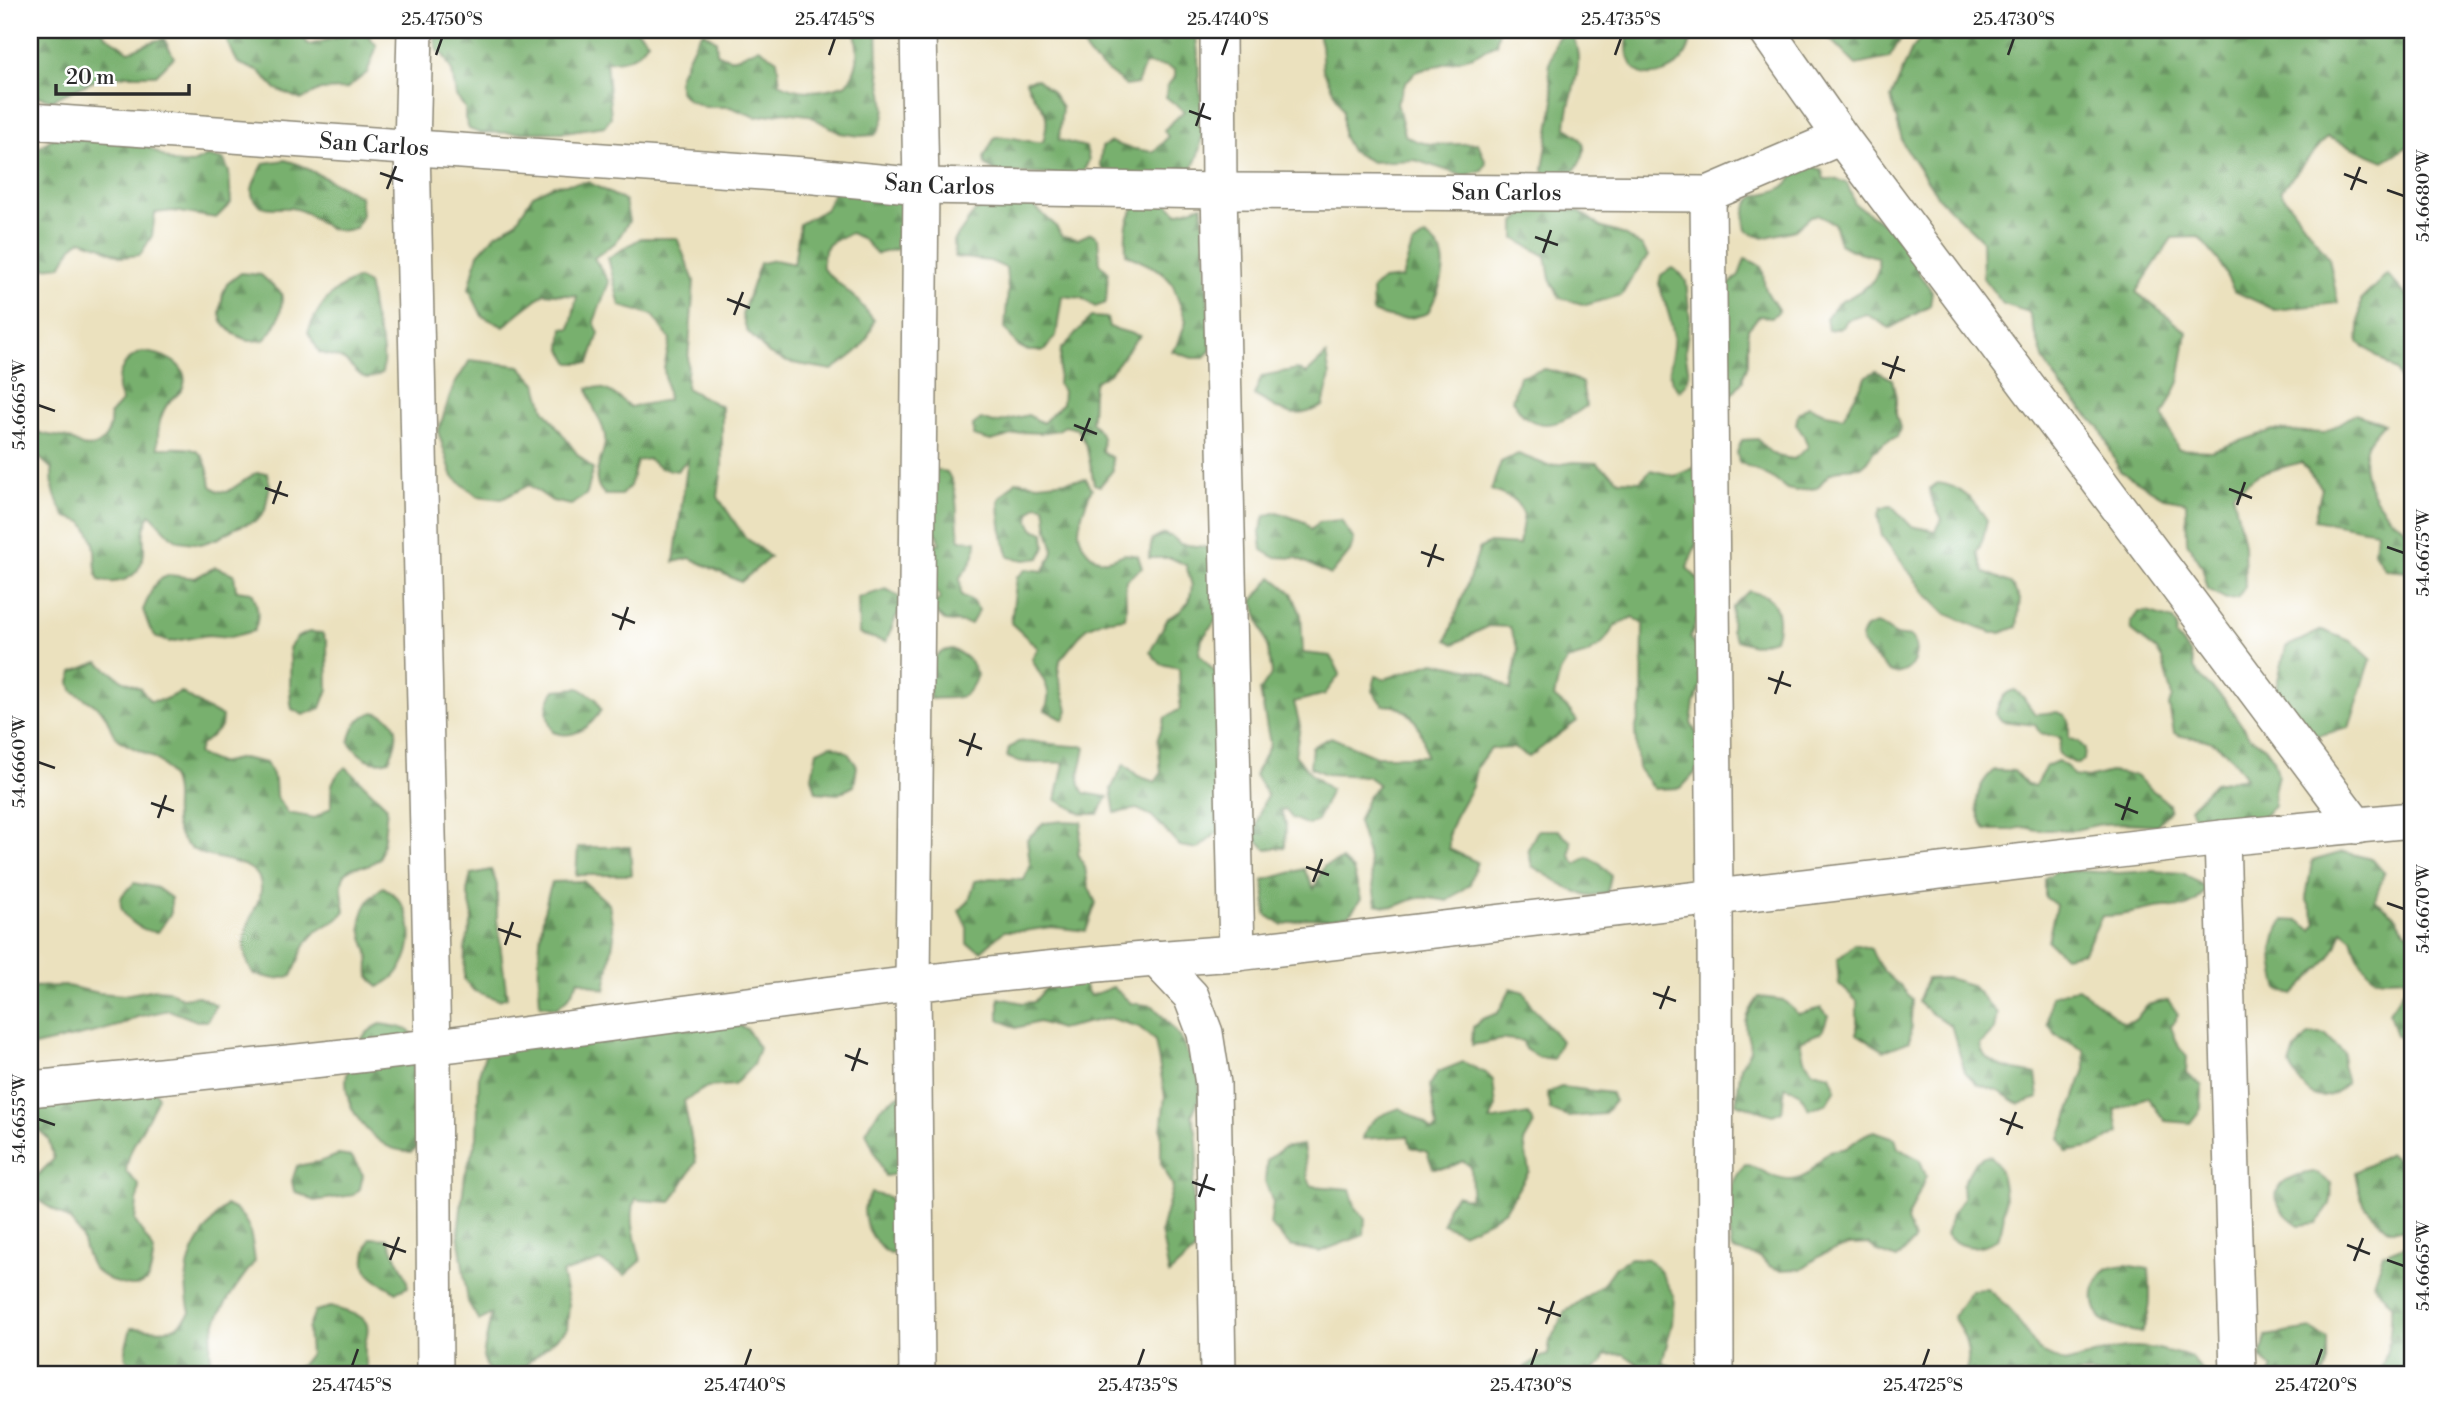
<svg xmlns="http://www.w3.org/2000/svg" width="2442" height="1404" viewBox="0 0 2442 1404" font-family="'Libre Bodoni',serif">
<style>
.forest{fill:url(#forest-firs);stroke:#526e4c;stroke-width:2}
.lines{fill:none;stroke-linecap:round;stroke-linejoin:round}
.minor-casing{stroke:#8b8674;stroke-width:38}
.minor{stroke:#fff;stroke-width:35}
.ticks{fill:none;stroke:#2b2b2b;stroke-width:2.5}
.labels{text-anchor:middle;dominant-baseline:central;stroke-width:6;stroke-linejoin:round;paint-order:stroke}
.street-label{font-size:23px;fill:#2b2b2b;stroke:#fff}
.neatline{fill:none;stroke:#2b2b2b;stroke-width:2.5}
.ticks-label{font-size:18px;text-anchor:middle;fill:#2b2b2b}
</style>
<defs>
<pattern id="forest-firs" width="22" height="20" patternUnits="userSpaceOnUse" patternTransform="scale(1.75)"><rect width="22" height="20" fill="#78b06e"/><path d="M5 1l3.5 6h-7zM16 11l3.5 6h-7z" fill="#638f5b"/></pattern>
</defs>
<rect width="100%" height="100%" fill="#fff"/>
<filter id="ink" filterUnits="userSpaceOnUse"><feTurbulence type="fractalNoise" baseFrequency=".0143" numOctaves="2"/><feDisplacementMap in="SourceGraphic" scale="14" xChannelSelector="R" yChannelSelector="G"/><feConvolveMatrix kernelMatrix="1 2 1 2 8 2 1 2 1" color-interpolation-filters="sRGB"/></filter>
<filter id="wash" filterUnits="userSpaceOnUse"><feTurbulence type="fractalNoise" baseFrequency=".00686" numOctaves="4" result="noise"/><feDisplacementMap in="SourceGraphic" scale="28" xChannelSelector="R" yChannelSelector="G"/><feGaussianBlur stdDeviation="1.57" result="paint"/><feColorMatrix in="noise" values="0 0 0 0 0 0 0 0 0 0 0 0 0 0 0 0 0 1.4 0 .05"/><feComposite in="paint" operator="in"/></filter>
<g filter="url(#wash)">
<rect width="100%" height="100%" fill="#ebe1be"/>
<g class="forest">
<path d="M30 30H102L105 35 129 51C142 47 151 40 164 39L174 57 156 75H126L94 81 51 100 30 94Z"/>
<polygon points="230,30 297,30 309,45 358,32 368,35 377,46 367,73 346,89 320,90 301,100 276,89 260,72 238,63 227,42"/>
<path d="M438 30H493L502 33 509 30H637L648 41C639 57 623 62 606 61L611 117 605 126 564 132 479 133 469 129 465 118V108L456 96 452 71 444 56 437 50 435 39Z"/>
<path d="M855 30H876L877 33C878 47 877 63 880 77 884 100 890 115 875 135L860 136 840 133 808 115 785 112 756 117 730 107H705L688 100 681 93 678 82 680 74 697 39 703 32 716 40 717 53C739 65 738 54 759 48L777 60 780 83C800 96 826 91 847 84 861 63 858 53 855 30Z"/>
<path d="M1079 30H1194C1199 46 1198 61 1199 78 1202 113 1209 148 1186 178H1108L1100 165 1102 147 1111 142 1128 148 1154 152 1168 137 1164 130 1184 111 1166 97 1167 86 1175 77V70L1165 66 1145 64 1137 84 1126 86C1108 69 1080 58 1079 30Z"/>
<path d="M1317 30H1499L1496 44 1473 56 1415 72 1405 84 1397 102 1405 135C1422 149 1458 144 1478 143L1486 163 1482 170 1464 176 1415 160 1372 162 1351 151 1343 136V110L1323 70 1321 45Z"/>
<path d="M1565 30H1570C1590 68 1567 91 1566 128 1595 144 1584 157 1569 178L1546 179 1543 169 1554 100 1549 73 1550 62 1556 40Z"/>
<path d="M1629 30H1690C1699 75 1614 104 1629 30Z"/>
<polygon points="1821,30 1906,30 1889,58 1856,65"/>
<path d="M1927 30H2412V144L2384 161 2327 137 2280 191 2329 258 2338 303 2275 310 2234 291 2219 261 2199 237 2172 238 2136 292 2187 332 2179 382 2163 415 2178 449 2211 451 2273 430 2324 433 2355 414 2384 423C2379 429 2370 438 2367 445 2358 471 2372 497 2389 516 2396 524 2409 527 2412 539 2415 547 2413 563 2410 571L2385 569 2374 552 2376 531 2314 520 2322 488 2301 462 2259 474 2233 493 2244 544 2245 587 2237 598 2226 599 2208 589 2202 566 2187 542 2186 502 2165 498 2120 471 2100 428 2063 389 2044 361 2029 312 2003 304 1983 278 1982 240 1939 198 1903 144 1891 98 1911 51Z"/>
<path d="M1037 79 1051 91 1062 107 1059 140 1086 147 1089 160 1081 176 995 172 985 165 984 157 995 137C1013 135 1026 143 1043 142 1054 103 1036 110 1026 81Z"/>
<polygon points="53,138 140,142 173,162 191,164 207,156 224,160 229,172 231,203 216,218 173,211 155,213 152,236 140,255 121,257 102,247 81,240 72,247 61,266 43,268 30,265 30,154"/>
<path d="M285 160 298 164 360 196 362 214 356 228C322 239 317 210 290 208 277 207 262 212 254 199 247 189 259 174 264 163Z"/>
<path d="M1807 162 1822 171 1824 179H1834L1847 183 1855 204 1891 229 1914 257 1919 274 1932 291 1930 306 1890 328 1866 314 1847 320 1843 327 1828 330 1826 318C1831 312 1835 304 1842 301 1859 292 1885 281 1877 257L1851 250 1840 244 1834 223 1817 215 1811 216 1795 230 1763 238 1746 230C1742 215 1745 198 1762 194 1770 192 1776 192 1783 187 1792 180 1800 170 1807 162Z"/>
<path d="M588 182 625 201 629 221 616 242 594 258 609 282 594 322 599 333 589 363H570L561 348 563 328 570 329 577 296 544 293C531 305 515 314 504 327L482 316 469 289 478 254 495 235 516 222 533 195 554 185Z"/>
<path d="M838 184 902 187 912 238 897 249 877 254 863 239 851 233C830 241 821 245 823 269L857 300 874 320C866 349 856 353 832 370L787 362 769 354 747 331 742 315 760 263 775 260 794 264 800 224 826 209Z"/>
<path d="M1140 199 1167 202 1177 213 1202 205 1211 350 1203 358H1192L1172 351 1178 344 1186 321 1172 283 1161 271 1126 254C1125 229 1125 220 1140 199Z"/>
<polygon points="1032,205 1055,225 1062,236 1078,239 1091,233 1098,238 1100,264 1108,272 1106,303 1095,307 1082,298 1062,296 1056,336 1044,351 1028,351 1017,345 1005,328 1008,290 1006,268 990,261 955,257 954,241 975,211 987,206 1003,208"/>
<polygon points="1532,206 1579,211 1603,228 1622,234 1642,246 1648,256 1633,276 1622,295 1586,305 1560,298 1550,279 1546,256 1515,239 1515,222"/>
<path d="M1425 236C1457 255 1441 286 1428 313 1406 321 1394 320 1373 312L1372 289 1383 280 1402 278 1412 245Z"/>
<path d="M641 238H677L694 281 686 388 722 407V466L718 497 744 536 770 557 741 582 690 558 674 562 688 459 677 471 660 468 648 459 637 461 630 486 621 495H605C587 478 603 462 605 442 607 426 590 409 588 388 606 385 617 396 630 407L668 400 664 369 670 340 653 315 620 306 608 258Z"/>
<path d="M1745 259C1773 268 1758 273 1767 292 1770 298 1775 304 1779 311L1772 317 1759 316 1748 329V364L1743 376V381L1731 395 1722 378V292L1739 275Z"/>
<path d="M1672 268 1681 274 1686 281 1690 319 1685 351 1689 373 1687 383 1679 391C1660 370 1677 355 1673 333 1671 316 1663 299 1659 284L1661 275Z"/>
<path d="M241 273 261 275 282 294C282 313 278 327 264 340L249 341 234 334 222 322 220 313 223 293 227 284Z"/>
<polygon points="2387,274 2412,302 2412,402 2397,371 2358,342 2361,300"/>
<path d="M358 279 368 284C371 295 371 307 374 318 380 341 386 347 382 373 359 388 356 365 342 359 335 356 327 355 319 352L308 332C317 308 333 287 358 279Z"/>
<path d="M1091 317 1107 318 1109 327 1140 336C1123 351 1118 373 1095 381 1091 394 1094 407 1091 422 1101 432 1104 436 1102 451L1112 458 1113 470 1100 486 1094 484 1087 448 1078 429 1065 426 1058 430 1039 433 1023 432 991 441 973 436V425L981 419 994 423 1028 415 1043 423 1062 404 1063 391 1058 384 1061 349C1074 338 1079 328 1091 317Z"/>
<path d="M142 352C159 353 189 362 184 385 182 393 175 396 170 401 159 413 157 433 158 448 195 448 205 443 211 486L218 491 227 492 256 473H267L270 485 265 510 258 520 235 528 219 538 201 544 179 541 171 536 150 514C148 519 145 525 144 530 142 539 146 549 143 558 138 579 118 586 99 580 93 568 97 557 94 544 93 536 87 529 83 522L66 517C55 499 52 491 52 469L41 459 30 455V428C43 436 53 435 67 438 73 440 77 444 82 446 103 451 112 431 110 414L122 401C112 382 121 359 142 352Z"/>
<path d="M1326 355 1330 376 1323 406C1290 422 1283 411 1254 395L1262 376 1297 369 1306 374Z"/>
<polygon points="470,360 520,366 537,384 544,409 578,455 593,469 587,494 571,505 552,501 529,485 502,499 477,496 453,477 438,432 453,387"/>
<path d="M1545 369 1564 374 1582 383 1586 406C1569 419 1547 432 1527 418 1521 415 1516 405 1512 400L1519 376Z"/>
<path d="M1876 371 1892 379 1896 397V414L1900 428 1897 437 1885 442 1873 452 1868 461 1861 467 1844 468 1829 474 1817 488 1796 491 1787 489 1771 477 1739 462 1737 452 1742 440 1758 439C1770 455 1775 457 1794 459L1808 447 1804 436 1796 424 1798 414 1809 406 1826 414 1843 417 1867 376Z"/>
<path d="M1518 454 1549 466 1574 462 1597 463 1619 480 1640 481 1651 470 1675 476 1703 464 1701 532 1687 568 1701 582V609L1690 637 1700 652 1701 686 1694 703 1691 723 1702 744 1696 772 1681 788 1654 789 1638 768 1635 731 1642 704 1643 624 1633 617 1616 625 1601 645 1587 654 1567 660 1560 672 1554 697 1569 710 1577 721 1529 757 1513 748 1491 749 1477 765 1472 787 1456 815 1449 833V849L1477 862 1470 884 1447 901C1436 899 1425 896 1414 899 1394 906 1399 909 1376 904L1368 855 1358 822 1367 799 1378 784 1367 776 1325 774 1310 767 1312 747 1331 737 1376 756H1426C1424 738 1418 716 1400 708 1395 705 1388 706 1383 705L1372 691 1376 676 1385 679 1434 662 1486 673 1511 690 1518 650 1510 627 1488 626 1454 644 1447 640 1480 548 1490 543 1519 545 1524 515 1515 500 1491 490 1501 462Z"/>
<path d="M930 469 947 472C961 494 954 517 960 540L976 541C976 556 970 566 960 577L961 595 971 600 979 610 971 624 945 621 928 606 940 599 939 595 929 587 928 547 940 543 938 535 928 528Z"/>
<path d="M1086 479 1092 488C1087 500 1079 518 1079 531 1080 545 1092 562 1107 560 1123 558 1117 551 1138 556L1142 568 1126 580C1124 594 1128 604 1125 618L1102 621 1086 628 1060 660 1058 675 1068 710 1064 720 1045 710C1055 689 1040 677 1032 659L1038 648 1011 623 1017 577 1027 569 1043 571C1061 544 1050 549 1047 523 1046 516 1047 512 1044 506L1037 505 1030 512 1029 521 1033 529 1044 533 1045 547 1040 558 1025 560 1009 557C1002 537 999 520 999 499L1016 481 1038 484Z"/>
<path d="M1937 483C1961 485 1975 502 1987 520L1983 539 1977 552 1984 572 2010 583 2020 599 2017 627 2001 633H1992L1946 614 1926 594 1882 536 1878 516 1882 507 1892 506 1911 526 1936 531 1942 519C1936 506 1931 503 1930 489Z"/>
<polygon points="1277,512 1305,522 1311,530 1319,522 1341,520 1354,540 1350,552 1331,575 1297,558 1274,557 1262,550 1260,532 1265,516"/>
<polygon points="1164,534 1173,537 1180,544 1205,547 1214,559 1217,619 1202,639 1199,654 1221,678 1219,831 1198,849 1180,846 1152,816 1137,809 1115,813 1111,789 1124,764 1138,776 1155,782 1161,774 1158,738 1165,718 1180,709 1179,668 1161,664 1150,652 1168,618 1179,612 1189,602 1192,586 1186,565 1171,558 1149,558 1152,540"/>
<path d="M215 567 234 574 236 590 252 592C258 606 260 617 254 631L230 637 208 635 169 642 156 637 150 629 143 610 153 587 159 580 169 575 195 578Z"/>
<polygon points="1272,577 1292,593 1301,615 1303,653 1331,656 1340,674 1325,694 1294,702 1300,726 1295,755 1312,775 1331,790 1317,821 1308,825 1292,818 1285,809 1281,811 1286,825 1285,847 1266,849 1254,837 1260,811 1267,795 1255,775 1270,744 1260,691 1272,673 1268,649 1253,601"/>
<polygon points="886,589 897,595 904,605 896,617 886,642 859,634 858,598"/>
<path d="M1749 591C1754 593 1762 594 1766 596 1780 604 1780 626 1775 639L1753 645 1736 640 1731 631 1732 607Z"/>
<path d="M2138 612H2147L2173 620 2177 628 2176 636 2190 653 2194 668 2204 681 2224 699 2249 736 2265 747 2274 759 2278 775 2274 791V806L2259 820 2213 824 2195 818 2190 808 2214 783 2246 778C2235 762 2225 746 2206 740 2195 736 2185 740 2174 733L2169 705 2172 697 2162 659 2157 651 2132 631 2131 622Z"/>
<path d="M1876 624C1884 626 1888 630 1895 634 1900 637 1906 635 1910 637 1920 642 1917 667 1903 672 1899 673 1896 675 1892 673 1888 672 1883 665 1880 662 1869 651 1866 653 1861 637L1866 628Z"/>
<polygon points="2322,630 2353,642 2371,659 2349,728 2316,736 2296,725 2276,688 2286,647"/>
<path d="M309 632 322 633 327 643 328 689 321 708 303 715 292 709C287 687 293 670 289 648L297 637Z"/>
<path d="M952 649C966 656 972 661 977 675 966 705 956 696 930 699L928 661 944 651Z"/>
<path d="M98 662 122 680 140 688 150 701 163 700 181 692 208 710 222 716 221 727 201 745 197 754 219 763 242 758 266 763 275 780 276 796 288 813 315 818 331 807C331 787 329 780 346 767L387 807 384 838 380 858 368 866C335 864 341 889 345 911 334 925 329 922 317 931 303 942 299 960 292 976L275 979 253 974C226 928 271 905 259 878 250 857 205 862 187 845 164 823 183 797 170 775 155 750 137 754 118 739 109 732 110 720 103 712 96 704 80 697 72 690L70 682 73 672Z"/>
<path d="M579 688 596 699 601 710C591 727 573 740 553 732 546 716 544 705 555 690Z"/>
<path d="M2015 690 2023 697 2035 714 2057 712 2065 715 2069 722V738L2079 742 2085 749 2084 760 2077 764 2062 757 2058 752 2061 738 2040 733 2035 725 2002 721 1996 714C1998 703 2003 692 2015 690Z"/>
<path d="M374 712C403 718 399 739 389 760 371 766 359 756 349 742 354 724 357 718 374 712Z"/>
<path d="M1029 741C1048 744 1066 747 1085 746 1084 763 1073 778 1084 793L1108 797 1098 814H1083L1056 800 1064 763C1040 761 1030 767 1007 757L1009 748 1018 742Z"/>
<polygon points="831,745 847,752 857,766 854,786 838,794 816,792 812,777 817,751"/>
<path d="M2058 761 2067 767 2074 776 2088 778 2110 772 2134 775 2169 804 2170 809 2157 825 2126 823 2101 824 2075 830H2037L2024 827 2010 830H1986C1972 808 1974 788 1994 770L2014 771 2027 785 2035 786 2046 766Z"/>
<polygon points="1064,821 1082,822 1078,854 1085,867 1088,886 1096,903 1086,931 1051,927 1024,931 1004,931 981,951 967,944 967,927 959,911 969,901 975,881 991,878 1024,880 1030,864 1027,839 1044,823"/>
<polygon points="1538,830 1558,830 1571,842 1570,856 1576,864 1587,857 1601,864 1611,876 1607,893 1587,896 1570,889 1532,866 1528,849"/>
<polygon points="578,847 630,847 632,875 576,875"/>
<path d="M2343 852 2372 859 2384 873 2375 900 2395 915 2404 930 2412 935V969L2406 978C2397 978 2385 981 2376 977 2363 971 2355 951 2352 938L2342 930 2336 947 2328 960 2293 995 2279 990C2272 965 2269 942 2284 920L2299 921 2312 930 2317 923 2306 898 2312 861Z"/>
<polygon points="1342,860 1353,870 1361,899 1349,915 1331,919 1307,918 1282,925 1266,915 1264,880 1304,869 1314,889 1324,866"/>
<polygon points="491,870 497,884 497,920 507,997 499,1000 474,991 464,979 465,949 473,916 467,891 471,874"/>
<path d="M2058 870 2119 873 2152 871 2183 873 2207 888C2201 895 2196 904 2186 907 2180 909 2171 906 2164 907 2142 909 2125 917 2102 916L2084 952 2064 956 2048 941 2056 905 2045 897V878Z"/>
<path d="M583 881 609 904 614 936 605 990 579 980 569 997 557 1008 540 1005C537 965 539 919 552 882Z"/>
<path d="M134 883 157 888 171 898V913L158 932C142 933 114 914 122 896 124 892 131 887 134 883Z"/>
<path d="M383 887C422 907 419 971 378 987L369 976C368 968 370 961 368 953 367 947 364 942 363 937 357 916 366 899 383 887Z"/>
<path d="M1855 944 1871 949C1883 979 1894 976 1912 999L1910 1041 1884 1051 1857 1034V1001L1839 984 1837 960Z"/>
<path d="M1947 978 1971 985 1997 1013 1994 1030 1980 1045C1985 1069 2015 1069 2036 1074L2039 1098 2019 1104 1998 1091 1977 1084 1965 1072 1951 1025 1932 1014 1918 1002 1927 979Z"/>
<polygon points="2412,978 2412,1040 2396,1036 2389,1012"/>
<polygon points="1059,980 1083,983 1090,996 1113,987 1131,1003 1153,1006 1164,1018 1180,1037 1199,1079 1200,1096 1192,1115 1196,1131 1198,1156 1193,1183 1193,1205 1201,1216 1207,1240 1169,1274 1161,1231 1173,1186 1161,1163 1161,1131 1165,1096 1155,1041 1139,1027 1109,1018 1060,1029 1039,1022 1016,1028 999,1019 999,998 1023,1003 1034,1002 1045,989"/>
<polygon points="67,986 99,993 124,995 156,989 168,990 182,998 199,996 216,1005 207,1021 197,1021 169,1010 137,1017 121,1025 96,1032 30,1047 30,987"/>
<polygon points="1511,988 1524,992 1531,1005 1561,1041 1553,1059 1538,1057 1525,1049 1523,1041 1506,1039 1472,1045 1473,1027 1482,1019 1498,1013"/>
<polygon points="2078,988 2124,1023 2135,1020 2147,1005 2168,1000 2178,1014 2171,1027 2179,1047 2187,1057 2186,1073 2202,1086 2201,1109 2190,1123 2165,1121 2147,1097 2115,1110 2119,1133 2093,1147 2067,1152 2060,1138 2085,1069 2084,1050 2056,1035 2048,1024 2051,996"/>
<path d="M1759 997 1783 1000 1798 1014 1821 1008 1828 1016 1822 1032 1800 1041 1804 1059 1813 1071 1830 1075 1836 1089 1826 1104 1809 1109 1798 1091 1785 1087 1782 1111 1773 1115 1736 1103 1741 1066 1751 1049C1743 1024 1744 1017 1759 997Z"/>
<path d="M717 1015 747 1029 759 1048 753 1065 734 1085 707 1087 684 1101 696 1162 671 1202 639 1200 636 1198C628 1219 636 1240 641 1261L625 1275 600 1261 562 1273 569 1304 567 1329 515 1374H484L489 1373 483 1357 491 1314 479 1321 468 1302 458 1233 465 1175 477 1137 479 1074 490 1039 637 1018 692 1030Z"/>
<path d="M381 1024 399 1027 408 1030 415 1036 416 1045 413 1070 423 1102 424 1142 411 1152C403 1151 393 1150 385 1145 364 1131 346 1108 346 1082 346 1073 350 1064 353 1055 359 1041 366 1030 381 1024Z"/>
<path d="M2318 1034 2326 1035 2344 1053 2342 1065 2347 1083C2318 1111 2306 1093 2290 1066L2295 1050 2309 1035Z"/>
<path d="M1463 1062 1485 1073 1493 1080 1496 1106 1490 1121 1528 1114 1534 1124 1524 1142 1529 1171 1506 1209 1489 1221 1462 1233 1443 1224 1448 1206 1457 1195 1469 1199 1472 1189 1471 1167 1463 1161 1448 1168H1433L1427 1152 1411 1147 1408 1136 1363 1139C1366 1119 1383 1114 1400 1108L1426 1124 1432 1131 1437 1128 1430 1085 1438 1072Z"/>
<path d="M151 1080 158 1097C149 1122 128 1144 126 1172L139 1185 135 1221 154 1251C152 1260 152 1276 145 1282 132 1293 100 1278 92 1266 83 1251 86 1238 72 1223 62 1212 47 1208 36 1198L37 1176 54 1159 48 1138 39 1130 30 1129V1097Z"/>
<polygon points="1561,1087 1611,1093 1615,1101 1604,1114 1568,1117 1550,1110 1547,1093"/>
<polygon points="901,1094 899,1174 885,1176 866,1132 880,1108"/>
<path d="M1874 1131 1895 1138 1898 1148 1920 1160 1926 1176 1907 1220 1914 1241 1897 1259 1878 1252 1869 1244 1849 1245 1823 1254 1801 1269 1780 1270 1771 1267 1760 1257 1732 1250C1726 1210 1719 1198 1745 1164 1760 1167 1774 1181 1791 1180 1814 1178 1816 1159 1830 1151 1835 1149 1841 1150 1846 1148 1858 1141 1858 1136 1874 1131Z"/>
<polygon points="1303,1145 1308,1179 1312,1186 1350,1189 1356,1209 1365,1218 1364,1235 1319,1252 1290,1246 1270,1225 1273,1203 1265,1181 1267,1160 1283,1148"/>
<path d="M2389 1154 2412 1169V1230H2390C2364 1208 2361 1205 2355 1172Z"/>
<polygon points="338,1155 352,1157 363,1175 360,1189 353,1195 314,1201 294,1191 292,1181 297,1166 319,1162"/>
<path d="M1991 1156C2009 1177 2007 1215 1998 1239 1980 1249 1963 1251 1946 1235L1952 1215 1963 1198 1962 1185 1975 1162 1984 1157Z"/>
<path d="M2314 1172 2331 1183C2333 1203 2330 1208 2316 1223L2299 1225C2262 1200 2273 1177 2314 1172Z"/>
<path d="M871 1193 889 1197C897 1214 893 1233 899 1251L890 1254C876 1246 864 1227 864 1210 864 1205 869 1198 871 1193Z"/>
<path d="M226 1205C252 1216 251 1236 255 1261 234 1289 193 1339 218 1374H157L150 1371H141L126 1359 125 1350 131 1328C156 1328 175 1338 190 1312 178 1264 196 1240 226 1205Z"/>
<path d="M371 1238 388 1239C394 1256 406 1269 408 1287L397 1292C368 1276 356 1271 371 1238Z"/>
<path d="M2412 1243V1374H2379C2389 1350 2392 1330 2391 1304L2373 1283 2383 1254Z"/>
<polygon points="1630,1258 1648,1259 1660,1271 1674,1296 1672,1324 1662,1363 1681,1370 1686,1374 1637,1374 1637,1363 1623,1354 1605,1355 1603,1362 1589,1374 1526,1374 1525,1367 1541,1357 1548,1355 1550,1341 1564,1313 1602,1285 1615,1267"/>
<path d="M2126 1265 2149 1269C2150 1292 2153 1311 2141 1333 2129 1330 2114 1329 2104 1321 2088 1308 2091 1278 2110 1268 2114 1266 2121 1266 2126 1265Z"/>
<path d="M1987 1289 2009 1308 2039 1351 2065 1363 2112 1350 2136 1347 2158 1349 2191 1357 2205 1374H1965C1973 1353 1965 1335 1953 1317L1971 1290Z"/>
<path d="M331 1307C340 1310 351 1312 359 1316 373 1324 366 1334 365 1346 364 1356 366 1365 369 1374H285L301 1365 310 1354 308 1329 315 1311Z"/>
<polygon points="2312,1329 2327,1339 2327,1365 2324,1374 2270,1374 2272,1369 2261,1358 2266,1336"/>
</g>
</g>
<g filter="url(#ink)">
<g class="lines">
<g class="minor-casing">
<g id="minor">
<polyline points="415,30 412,148 433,1047 435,1374"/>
<polyline points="1218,30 1219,191 1237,953"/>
<polyline points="1766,30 1841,137 2357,826"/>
<path id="s1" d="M30 121 804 175 921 186 1219 191 1708 194 1841 137"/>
<polyline points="1708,194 1715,896 1716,1374"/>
<polyline points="2222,838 2238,1374"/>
<polyline points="1155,958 1191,996 1205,1033 1213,1084 1218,1374"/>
<path d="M30 1089C165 1075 301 1063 436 1046 703 1013 969 970 1237 953L2222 838 2412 820"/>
<polyline points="917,1374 913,984 921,186 918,30"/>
</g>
</g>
<use href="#minor" class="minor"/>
</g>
</g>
<path class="ticks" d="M436 55 442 38M829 55 835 38M1222 55 1228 38M1615 55 1621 38M2008 55 2014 38M1189 111 1211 119M1196 126 1204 103M380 173 403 181M2344 174 2367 183M387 189 396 166M2351 190 2360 167M2387 190 2404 196M1535 237 1558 245M1543 253 1551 230M727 299 750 308M734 315 743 292M1882 363 1905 371M1890 379 1898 356M38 405 55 411M1074 425 1097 434M1081 441 1090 418M265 488 288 496M2229 489 2252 498M273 504 281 481M2237 505 2245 482M2387 547 2404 553M1421 552 1444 560M1428 567 1436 544M612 614 635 623M620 630 628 607M1768 678 1791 686M1775 694 1783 671M959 740 982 749M967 756 975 733M38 762 55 768M151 803 174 811M2115 804 2138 813M158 818 166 795M2122 820 2130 797M1306 867 1329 875M1313 882 1322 859M2387 903 2404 909M498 929 521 937M505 945 513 922M1653 993 1676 1001M1660 1009 1669 986M845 1055 868 1064M852 1071 860 1048M38 1119 55 1125M2000 1119 2023 1128M2007 1135 2016 1112M1192 1182 1215 1190M1199 1197 1207 1174M383 1244 406 1252M2347 1245 2370 1254M390 1260 399 1237M2387 1260 2404 1266M2354 1261 2363 1238M1538 1308 1561 1316M1546 1324 1554 1301M352 1366 358 1349M745 1366 751 1349M1138 1366 1144 1349M1531 1366 1537 1349M1923 1366 1929 1349M2316 1366 2322 1349"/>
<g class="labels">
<g class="street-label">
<text stroke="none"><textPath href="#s1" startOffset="345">San Carlos</textPath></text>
<text stroke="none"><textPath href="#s1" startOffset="912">San Carlos</textPath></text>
<text stroke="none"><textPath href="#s1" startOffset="1479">San Carlos</textPath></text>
</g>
</g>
<rect width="2442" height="1404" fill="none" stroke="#fff" stroke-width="77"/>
<path d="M56 84v10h133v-10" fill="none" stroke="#2b2b2b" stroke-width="3.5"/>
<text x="66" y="84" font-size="21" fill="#2b2b2b" stroke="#ffffff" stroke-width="5" paint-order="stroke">20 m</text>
<rect x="38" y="38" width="2366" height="1328" class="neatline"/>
<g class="ticks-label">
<text x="442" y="25">25.4750°S</text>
<text x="835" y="25">25.4745°S</text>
<text x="1228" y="25">25.4740°S</text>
<text x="1621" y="25">25.4735°S</text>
<text x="2014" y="25">25.4730°S</text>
<text transform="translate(2423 196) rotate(-90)" y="6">54.6680°W</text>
<text transform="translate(19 405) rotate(-90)" y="6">54.6665°W</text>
<text transform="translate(2423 553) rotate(-90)" y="6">54.6675°W</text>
<text transform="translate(19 762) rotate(-90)" y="6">54.6660°W</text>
<text transform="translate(2423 909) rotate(-90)" y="6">54.6670°W</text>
<text transform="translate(19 1119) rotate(-90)" y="6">54.6655°W</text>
<text transform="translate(2423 1266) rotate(-90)" y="6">54.6665°W</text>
<text x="352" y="1391">25.4745°S</text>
<text x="745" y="1391">25.4740°S</text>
<text x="1138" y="1391">25.4735°S</text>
<text x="1531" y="1391">25.4730°S</text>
<text x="1923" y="1391">25.4725°S</text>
<text x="2316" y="1391">25.4720°S</text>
</g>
</svg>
